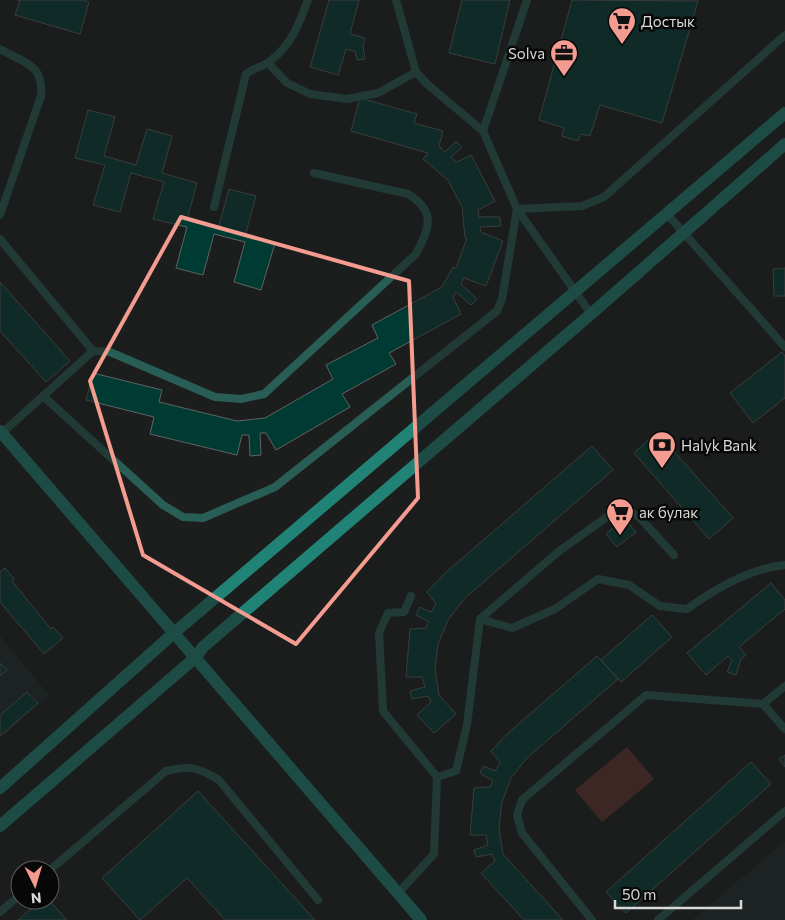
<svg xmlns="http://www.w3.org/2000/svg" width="785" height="920" viewBox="0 0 785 920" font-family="Commissioner,sans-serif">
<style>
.built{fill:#212b29}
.green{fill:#65342e}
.building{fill:#003b33;stroke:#606363}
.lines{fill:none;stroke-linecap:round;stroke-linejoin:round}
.lane{stroke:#285e55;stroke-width:8}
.secondary{stroke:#218375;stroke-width:12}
.marked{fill:none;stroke:#f59c91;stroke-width:4;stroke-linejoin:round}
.labels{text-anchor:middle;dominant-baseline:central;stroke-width:5;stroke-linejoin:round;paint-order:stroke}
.poi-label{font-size:15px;fill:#d8d9d9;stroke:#070807;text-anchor:start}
</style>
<rect width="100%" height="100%" fill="#1b1e1d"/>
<g class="built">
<polygon points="0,636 49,695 0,739"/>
<polygon points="785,841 785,920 692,920"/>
</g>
<polygon class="green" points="627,747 654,779 602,822 575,790"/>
<g class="building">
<polygon points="17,0 83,0 89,2 80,34 15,15 20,1"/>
<polygon points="329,0 359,0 350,34 365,38 363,46 365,59 357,60 355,51 346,49 338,75 310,67"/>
<polygon points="462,0 510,0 495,64 449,53"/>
<polygon points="572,0 698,1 662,123 600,105 590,136 581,134 578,141 562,136 564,128 539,120"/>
<polygon points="360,98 417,114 414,123 443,131 439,146 445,152 456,141 462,147 451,157 457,162 471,155 495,201 478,210 479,217 500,217 501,226 480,227 481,232 503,241 486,286 464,278 461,284 477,299 471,305 456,292 453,297 461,314 389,353 396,364 342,394 350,407 276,450 266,433 260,433 261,455 250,456 249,435 242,435 237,455 150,434 154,417 86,400 93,373 162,390 159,402 237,421 265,418 333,379 326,365 378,338 372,325 442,287 453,267 456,268 467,238 465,238 462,207 448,180 423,159 428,153 351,131"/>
<polygon points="88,110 115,117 104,156 136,165 147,129 172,136 162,173 197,183 187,220 218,229 229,189 256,196 245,236 275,243 261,290 234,282 245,242 214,234 203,275 176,268 187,227 153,219 164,182 131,173 120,212 93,205 105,165 75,158"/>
<polygon points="785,268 785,296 774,296 773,269"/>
<polygon points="0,282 70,361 46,382 0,331"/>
<polygon points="782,352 785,356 785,398 753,423 730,393"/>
<polygon points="657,432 733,518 709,539 634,453"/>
<polygon points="592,446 613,470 464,599 448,620 438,644 435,669 439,695 456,714 434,733 417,715 431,702 428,696 412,699 410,691 425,687 422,677 406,677 410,629 426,628 429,622 416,615 420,607 431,612 436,604 427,592 443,575"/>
<polygon points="624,518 636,532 617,547 606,534"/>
<polygon points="5,568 14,579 12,581 51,629 53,627 63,638 44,654 0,602 0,572"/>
<polygon points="771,583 785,600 785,609 739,647 746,655 741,659 736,675 727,672 732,660 728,656 706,675 687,653"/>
<polygon points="652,615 672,637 621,682 601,660"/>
<polygon points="597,656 618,679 527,758 511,778 502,802 499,828 503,854 563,920 524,920 481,873 495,861 492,854 476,857 474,850 488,845 486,835 470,835 474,788 490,787 493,781 480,773 483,766 495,771 500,762 491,751 507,734"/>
<polygon points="0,663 7,670 0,676"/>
<polygon points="27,692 38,703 0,736 0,715"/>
<polygon points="785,755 785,767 779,759"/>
<polygon points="751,762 771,784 626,913 606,892"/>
<polygon points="198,791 315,920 225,920 187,878 140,920 102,878"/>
<polygon points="41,900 49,900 67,920 18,920"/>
</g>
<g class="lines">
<g class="lane">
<polyline points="396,0 416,72 427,84 483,131"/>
<polyline points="527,0 483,131 517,209 591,314"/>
<path d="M0 49C24 63 44 64 41 96L0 215"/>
<polyline points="268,63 287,83 310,94 347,99 378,93 416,72"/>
<path d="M214 207 246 74C253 68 262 67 269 62 291 46 299 24 308 0"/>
<polyline points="517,209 582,206 604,197 785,35"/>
<polyline points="667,214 785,347"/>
<path d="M0 239 93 351 110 352 215 397 241 399 264 394 416 254C429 228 437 212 408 194L314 173"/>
<polyline points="43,396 163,505 183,517 203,518 275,487 497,311 502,299 517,209"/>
<polyline points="2,433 93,351"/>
<path d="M480 619 512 628 555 609 598 579 629 585 660 606 687 609C715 589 750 568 785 565"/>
<polyline points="763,704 785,729"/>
<polyline points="437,777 456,771 467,725 480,619 558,552 622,506 640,518 674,555"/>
<path d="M50 870 166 771C191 765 197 767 219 780L318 900"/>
<polyline points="398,893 434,854 437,777 383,711 379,633 388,613 404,612 411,596"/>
<polyline points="0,912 20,895"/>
<polyline points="592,920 522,833 517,815 522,800 646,695 763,704 785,686"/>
<polyline points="658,920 785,811"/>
</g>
<g class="secondary">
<polyline points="0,431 421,920"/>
<polyline points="0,788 175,632 785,113"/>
<polyline points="0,826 196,657 203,647 591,314 785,144"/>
</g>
</g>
<path d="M0 0H785V920H0ZM181 217 409 281 418 498 296 644 143 555 90 381Z" fill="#1b1e1d" fill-opacity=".55" fill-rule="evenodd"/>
<path class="marked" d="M181 217 409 281 418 498 296 644 143 555 90 381Z"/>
<defs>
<g id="supermarket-pin" transform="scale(1.4375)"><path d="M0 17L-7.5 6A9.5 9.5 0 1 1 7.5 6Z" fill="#f59c91" stroke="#070807"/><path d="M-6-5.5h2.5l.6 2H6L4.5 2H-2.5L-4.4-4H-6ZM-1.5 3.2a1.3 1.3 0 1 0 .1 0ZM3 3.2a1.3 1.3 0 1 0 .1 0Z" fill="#111"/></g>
<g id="office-pin" transform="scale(1.4375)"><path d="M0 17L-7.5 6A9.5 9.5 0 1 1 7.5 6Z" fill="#f59c91" stroke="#070807"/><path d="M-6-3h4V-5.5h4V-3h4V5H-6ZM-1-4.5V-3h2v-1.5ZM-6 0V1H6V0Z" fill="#111"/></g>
<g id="bank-pin" transform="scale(1.4375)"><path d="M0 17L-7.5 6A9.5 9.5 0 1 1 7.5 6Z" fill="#f59c91" stroke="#070807"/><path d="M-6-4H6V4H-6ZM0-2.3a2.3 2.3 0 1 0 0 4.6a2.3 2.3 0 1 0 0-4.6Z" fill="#111"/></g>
</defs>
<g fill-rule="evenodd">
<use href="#supermarket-pin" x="622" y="21"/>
<use href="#office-pin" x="564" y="53"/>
<use href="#bank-pin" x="662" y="445"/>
<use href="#supermarket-pin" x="620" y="512"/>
</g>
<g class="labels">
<g class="poi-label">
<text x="641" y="21">Достык</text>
<text x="545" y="53" text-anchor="end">Solva</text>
<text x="681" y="445">Halyk Bank</text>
<text x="639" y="512">ак булак</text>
</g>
</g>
<g transform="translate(35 885) rotate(175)"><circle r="24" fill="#070807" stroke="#5b5c5b"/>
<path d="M0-4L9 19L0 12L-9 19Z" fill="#f59c91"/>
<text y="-8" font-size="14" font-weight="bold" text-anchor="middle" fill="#d8d9d9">N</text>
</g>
<path d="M615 900v8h126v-8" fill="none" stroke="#d8d9d9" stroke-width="2.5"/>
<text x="622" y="900" font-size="15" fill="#d8d9d9" stroke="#070807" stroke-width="4" paint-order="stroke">50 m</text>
</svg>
